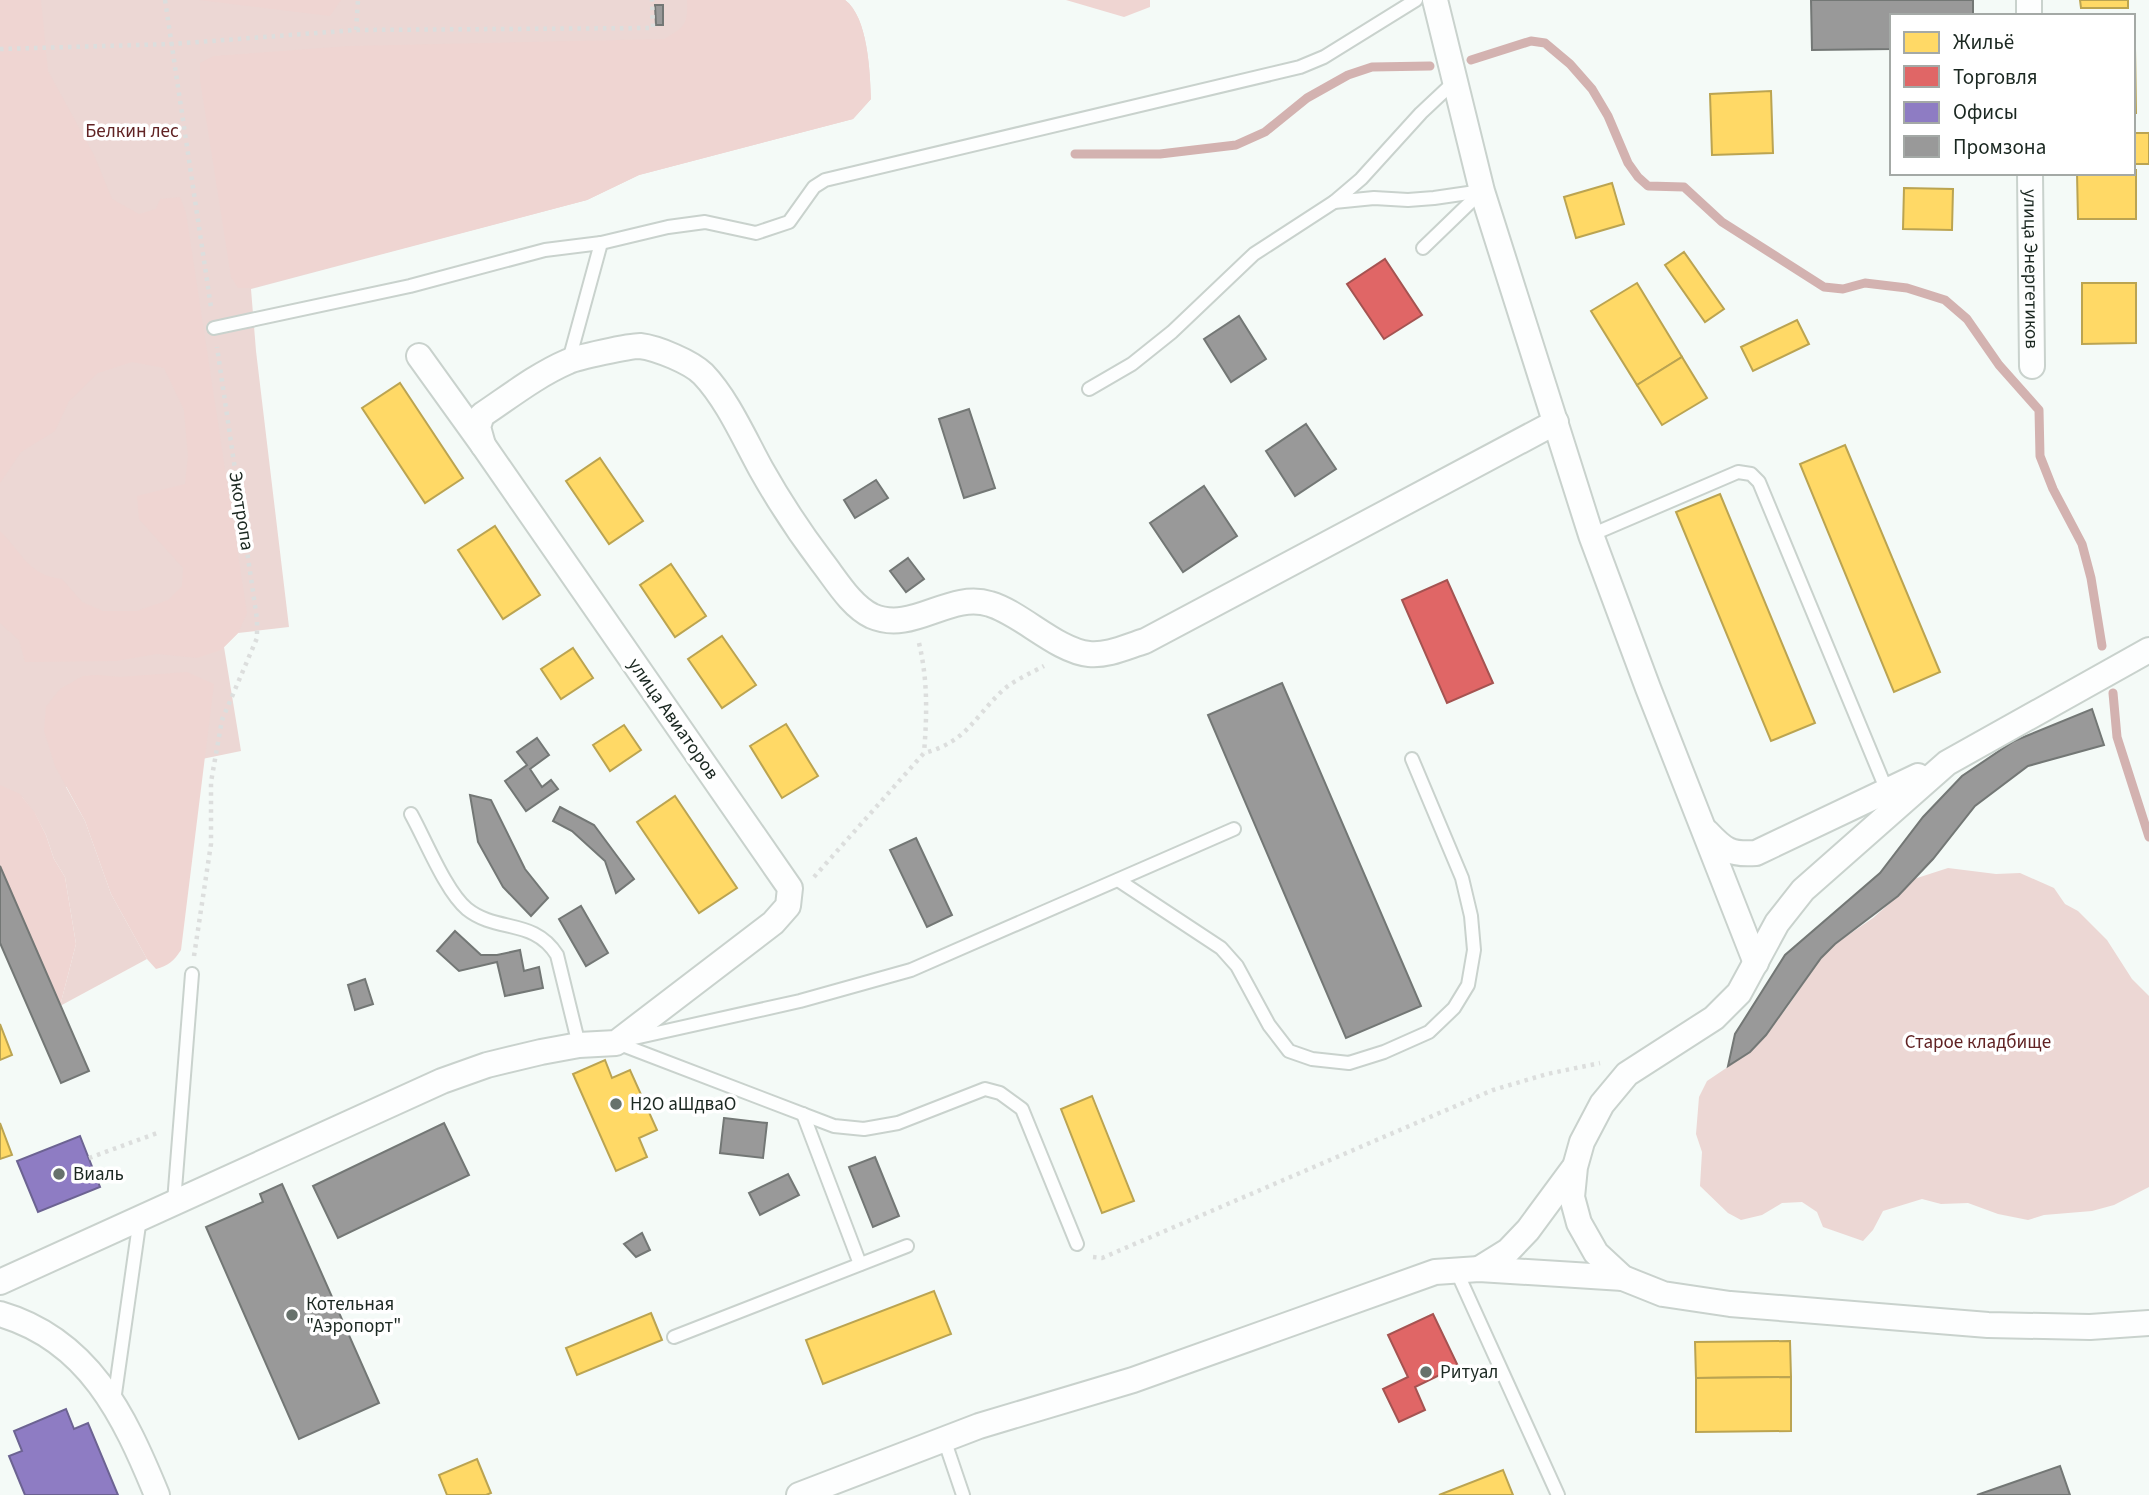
<svg xmlns="http://www.w3.org/2000/svg" width="2149" height="1495" viewBox="0 0 2149 1495" font-family="'Source Sans 3',sans-serif">
<style>
.green{fill:#ecd7d4}
.forest{fill:#efd5d2}
.homes{fill:#ffd966;stroke:#bba451;stroke-width:2}
.shops{fill:#e06666;stroke:#a55351;stroke-width:2}
.offices{fill:#8e7cc3;stroke:#6c6392;stroke-width:2}
.industry{fill:#999;stroke:#737775;stroke-width:2}
.lines{fill:none;stroke-linecap:round;stroke-linejoin:round}
.stream{stroke:#d3b2b0;stroke-width:9}
.lane-casing{stroke:#c9d2cd;stroke-width:16}
.street-casing{stroke:#c9d2cd;stroke-width:28}
.path{stroke:#dcdedd;stroke-width:4.5;stroke-dasharray:3.5 5;stroke-linecap:butt}
.lane{stroke:#fdfefe;stroke-width:12}
.street{stroke:#fdfefe;stroke-width:24}
.poi-dot{fill:#67726c;stroke:#fff;stroke-width:2.5}
.labels{text-anchor:middle;dominant-baseline:central;stroke-width:7;stroke-linejoin:round;paint-order:stroke}
.park-label{font-size:19px;fill:#612324;stroke:#fff}
.street-label{font-size:19px;fill:#1b2821;stroke:#fff}
.poi-label{font-size:19px;fill:#1b2821;stroke:#fff;text-anchor:start}
</style>
<rect width="100%" height="100%" fill="#f4faf7"/>
<g class="green">
<path d="M0 0H845C868 17 870 72 871 99L853 119 639 175 587 200 251 289 256 351 289 627 238 633 224 647 241 751 66 787 85 821 111 894 147 959 60 1006 76 944 65 877 54 859 46 835 35 814 22 797 0 801Z"/>
<polygon points="1948,868 1996,874 2020,873 2054,888 2065,904 2078,911 2107,940 2132,979 2149,996 2149,1187 2114,1205 2092,1211 2044,1215 2028,1220 1998,1214 1968,1203 1941,1204 1922,1199 1883,1211 1873,1230 1863,1241 1823,1227 1817,1212 1802,1202 1782,1203 1762,1215 1741,1220 1728,1213 1700,1186 1702,1152 1696,1134 1699,1097 1707,1081 1750,1052 1786,1009 1821,958 1835,944 1873,918 1898,896 1914,879"/>
</g>
<g class="forest">
<path d="M0 0H41L48 71 94 155 112 199 139 214 156 209 160 199 180 197 186 213 247 613 238 633 221 650 197 658 157 654 116 661 25 662 19 640 0 623V531C22 552 27 575 62 579L82 602 103 611H137L168 600 182 586 183 568 139 519 137 496 185 484 188 456 184 410 164 368 132 362 98 373 69 401 55 431 21 452 0 483Z"/>
<polygon points="199,0 341,0 330,16"/>
<path d="M687 0H845C868 17 870 72 871 99L853 119 639 175 587 200 251 288H238L231 277 200 80V63L214 56 350 46 664 39C685 27 688 24 687 0Z"/>
<polygon points="1066,0 1150,0 1150,7 1124,17"/>
<path d="M187 672 214 684 181 950C174 961 168 966 156 969L147 959 111 894 85 821 55 766 44 731 46 707 60 689 83 676 97 675 120 677Z"/>
<polygon points="0,785 20,794 35,813 46,835 54,859 65,877 76,944 60,1006 0,866"/>
</g>
<g class="homes">
<polygon points="2080,0 2128,0 2128,8 2081,8"/>
<polygon points="2133,49 2135,49 2136,113 2133,113"/>
<polygon points="1771,91 1773,153 1712,155 1710,94"/>
<rect x="2133" y="133" width="16" height="31"/>
<polygon points="2133,170 2136,170 2136,219 2078,219 2077,173 2133,173"/>
<polygon points="1612,183 1624,224 1576,238 1564,197"/>
<polygon points="1904,188 1953,189 1952,230 1903,229"/>
<polygon points="1684,252 1724,309 1705,322 1665,265"/>
<polygon points="1637,283 1682,357 1637,385 1591,311"/>
<polygon points="2082,283 2136,283 2136,343 2082,344"/>
<polygon points="1797,320 1809,344 1753,371 1741,347"/>
<polygon points="1682,357 1707,398 1662,425 1637,385"/>
<polygon points="400,383 463,478 425,503 362,408"/>
<polygon points="1845,445 1940,672 1894,692 1800,464"/>
<polygon points="600,458 643,521 609,544 566,481"/>
<polygon points="1720,494 1815,723 1771,741 1676,512"/>
<polygon points="495,526 540,595 503,619 458,550"/>
<polygon points="671,564 706,616 675,637 640,585"/>
<polygon points="722,636 756,685 722,708 688,659"/>
<polygon points="573,648 593,678 561,699 541,669"/>
<polygon points="786,724 818,776 782,798 750,746"/>
<polygon points="624,725 641,750 610,771 593,745"/>
<polygon points="675,796 737,888 699,913 637,822"/>
<polygon points="0,1024 12,1055 0,1060"/>
<polygon points="605,1060 612,1078 630,1070 657,1130 639,1138 647,1157 616,1171 573,1074"/>
<polygon points="1092,1096 1134,1201 1102,1213 1061,1109"/>
<polygon points="0,1123 12,1155 0,1159"/>
<polygon points="934,1291 951,1334 823,1384 806,1340"/>
<polygon points="651,1313 662,1340 577,1375 566,1348"/>
<polygon points="1790,1341 1791,1377 1696,1378 1695,1342"/>
<polygon points="1791,1377 1791,1431 1696,1432 1696,1378"/>
<polygon points="477,1459 491,1493 486,1495 447,1495 439,1475"/>
<polygon points="1503,1470 1513,1495 1439,1495"/>
</g>
<g class="shops">
<polygon points="1385,259 1422,315 1384,339 1347,284"/>
<polygon points="1447,580 1493,683 1447,703 1402,600"/>
<polygon points="1433,1314 1458,1366 1415,1387 1425,1410 1399,1422 1383,1389 1408,1377 1388,1335"/>
</g>
<g class="offices">
<polygon points="80,1136 100,1187 38,1212 17,1161"/>
<polygon points="66,1409 74,1429 88,1423 118,1495 25,1495 9,1456 22,1451 14,1431"/>
</g>
<g class="industry">
<polygon points="1811,0 1973,0 1973,16 1892,16 1892,49 1812,50"/>
<polygon points="655,5 663,5 663,25 656,25"/>
<polygon points="1239,316 1266,359 1231,382 1204,339"/>
<polygon points="969,409 995,488 964,498 939,419"/>
<polygon points="1306,424 1336,469 1295,496 1266,451"/>
<polygon points="876,480 888,498 855,518 844,500"/>
<polygon points="1204,486 1237,536 1183,572 1150,523"/>
<polygon points="908,558 924,579 906,592 890,571"/>
<polygon points="1282,683 1421,1006 1346,1038 1208,715"/>
<polygon points="2092,709 2104,745 2028,766 1975,806 1933,859 1898,896 1835,944 1821,958 1766,1035 1750,1052 1728,1066 1735,1034 1785,955 1880,873 1923,817 1962,776 2014,741"/>
<polygon points="537,738 549,755 530,769 542,787 551,780 558,789 526,811 505,781 527,765 517,752"/>
<polygon points="470,795 491,800 525,869 548,898 531,916 503,887 478,842"/>
<polygon points="560,807 594,825 634,879 616,893 605,861 572,831 553,821"/>
<polygon points="916,838 952,915 927,927 890,850"/>
<polygon points="0,866 89,1071 61,1083 0,943"/>
<polygon points="581,906 608,953 586,966 559,919"/>
<polygon points="455,931 481,955 497,955 520,950 524,971 539,967 543,988 505,996 497,962 459,971 437,951"/>
<polygon points="365,979 373,1004 355,1010 348,985"/>
<polygon points="724,1118 767,1123 763,1158 720,1153"/>
<polygon points="444,1123 469,1175 338,1238 313,1186"/>
<polygon points="875,1157 899,1216 873,1227 849,1167"/>
<polygon points="788,1174 799,1195 760,1215 749,1193"/>
<polygon points="282,1184 379,1403 299,1439 206,1227 263,1202 260,1194"/>
<polygon points="642,1233 650,1250 636,1257 624,1244"/>
<polygon points="2060,1466 2070,1495 1977,1495"/>
</g>
<g class="lines">
<g class="stream">
<polyline points="1471,60 1531,41 1545,43 1570,64 1592,89 1608,116 1628,163 1638,177 1648,186 1684,187 1722,222 1824,287 1843,289 1865,283 1907,288 1945,300 1967,319 1999,365 2039,410 2040,456 2053,489 2082,544 2091,578 2102,646"/>
<polyline points="1075,154 1160,154 1236,145 1265,132 1307,98 1348,75 1372,67 1430,66"/>
<polyline points="2113,693 2117,737 2149,837"/>
</g>
<g class="lane-casing">
<g id="lane">
<polyline points="1334,202 1374,198 1408,200 1434,198 1482,191"/>
<polyline points="1423,248 1482,191"/>
<polyline points="214,328 410,286 545,250 601,243 668,227 705,222 756,233 789,222 814,187 825,180 1300,67 1324,57 1416,0"/>
<polyline points="569,360 601,243"/>
<polyline points="1089,389 1132,364 1172,332 1254,254 1334,202 1361,179 1421,113 1454,82"/>
<polyline points="1591,535 1738,472 1751,474 1759,482 1887,791"/>
<path d="M411 814C425 839 446 892 467 909 497 933 534 918 557 955L579 1045"/>
<polyline points="1118,880 1221,948 1237,966 1269,1025 1289,1051 1312,1059 1349,1063 1384,1052 1429,1032 1454,1008 1468,985 1474,950 1471,916 1462,878 1412,759"/>
<polyline points="630,1039 800,1001 911,970 1234,829"/>
<polyline points="617,1043 834,1126 864,1129 898,1123 985,1089 1000,1093 1022,1109 1077,1244"/>
<polyline points="803,1114 860,1264"/>
<polyline points="174,1202 192,974"/>
<polyline points="1456,1270 1558,1495"/>
<polyline points="674,1337 907,1246"/>
<polyline points="114,1401 140,1218"/>
<polyline points="944,1439 963,1495"/>
</g>
</g>
<g class="street-casing">
<g id="street">
<polyline points="1435,0 1482,191 1591,535 1648,688 1756,963"/>
<polyline points="2029,0 2029,16"/>
<path id="s1" d="M2030 173 2032 366"/>
<path d="M483 445 478 427 482 415C509 397 537 375 567 362 577 357 630 346 640 346 657 348 691 362 703 374 727 399 744 438 761 469 779 501 800 533 822 562 836 580 851 606 872 616 913 634 949 591 990 604 1021 613 1057 651 1089 654 1108 656 1128 646 1145 641L1556 422"/>
<polyline points="2149,650 1947,763 1803,890 1777,923 1739,993 1714,1018 1627,1074 1602,1104 1582,1142 1575,1167 1572,1197 1579,1223 1596,1253 1623,1278 1663,1294 1730,1304 1988,1325 2090,1327 2149,1323"/>
<path d="M1707 832C1724 850 1730 855 1756 853L1918 776"/>
<polyline points="1479,1269 1508,1251 1528,1230 1573,1169"/>
<polyline points="0,1282 442,1081 487,1065 541,1052 579,1045 616,1043 773,923 788,906 790,888 483,445 419,356"/>
<path d="M0 1314C89 1340 124 1415 157 1495"/>
<polyline points="799,1495 979,1426 1133,1380 1435,1272 1479,1269 1623,1278"/>
</g>
</g>
<g class="path">
<polyline points="165,0 211,307"/>
<polyline points="356,30 358,0"/>
<polyline points="0,49 172,44 356,30 653,28 652,0"/>
<path d="M919 643C928 681 927 715 924 753"/>
<path d="M814 877 924 753C966 742 973 719 1001 692 1012 681 1031 673 1044 666"/>
<polyline points="194,956 211,844 211,782 222,720 257,638 257,619 217,347"/>
<polyline points="89,1158 160,1132"/>
<polyline points="1093,1257 1102,1258 1493,1090 1547,1074 1600,1063"/>
</g>
<use href="#lane" class="lane"/>
<use href="#street" class="street"/>
</g>
<g class="poi-dot">
<circle cx="616" cy="1104" r="7"/>
<circle cx="59" cy="1174" r="7"/>
<circle cx="292" cy="1315" r="7"/>
<circle cx="1426" cy="1372" r="7"/>
</g>
<g class="labels">
<g class="park-label">
<text x="132" y="131">Белкин лес</text>
<text x="1978" y="1042">Старое кладбище</text>
</g>
<g class="street-label">
<text stroke="none"><textPath href="#s1" startOffset="96">улица Энергетиков</textPath></text>
<text transform="translate(241 511) rotate(81)">Экотропа</text>
<text transform="translate(673 719) rotate(55)">улица Авиаторов</text>
</g>
<g class="poi-label">
<text x="630" y="1104">H2O аШдваО</text>
<text x="73" y="1174">Виаль</text>
<text x="306" y="1304">Котельная<tspan x="306" dy="22">"Аэропорт"</tspan></text>
<text x="1440" y="1372">Ритуал</text>
</g>
</g>
<rect x="1890" y="14" width="245" height="161" fill="#ffffff" stroke="#a4a9a6" stroke-width="2"/>
<rect x="1904" y="32" width="35" height="21" fill="#ffd966" stroke="#a4a9a6" stroke-width="2"/>
<text x="1953" y="49" font-size="21" fill="#1b2821">Жильё</text>
<rect x="1904" y="66" width="35" height="21" fill="#e06666" stroke="#a4a9a6" stroke-width="2"/>
<text x="1953" y="84" font-size="21" fill="#1b2821">Торговля</text>
<rect x="1904" y="102" width="35" height="21" fill="#8e7cc3" stroke="#a4a9a6" stroke-width="2"/>
<text x="1953" y="119" font-size="21" fill="#1b2821">Офисы</text>
<rect x="1904" y="136" width="35" height="21" fill="#999999" stroke="#a4a9a6" stroke-width="2"/>
<text x="1953" y="154" font-size="21" fill="#1b2821">Промзона</text>
</svg>
